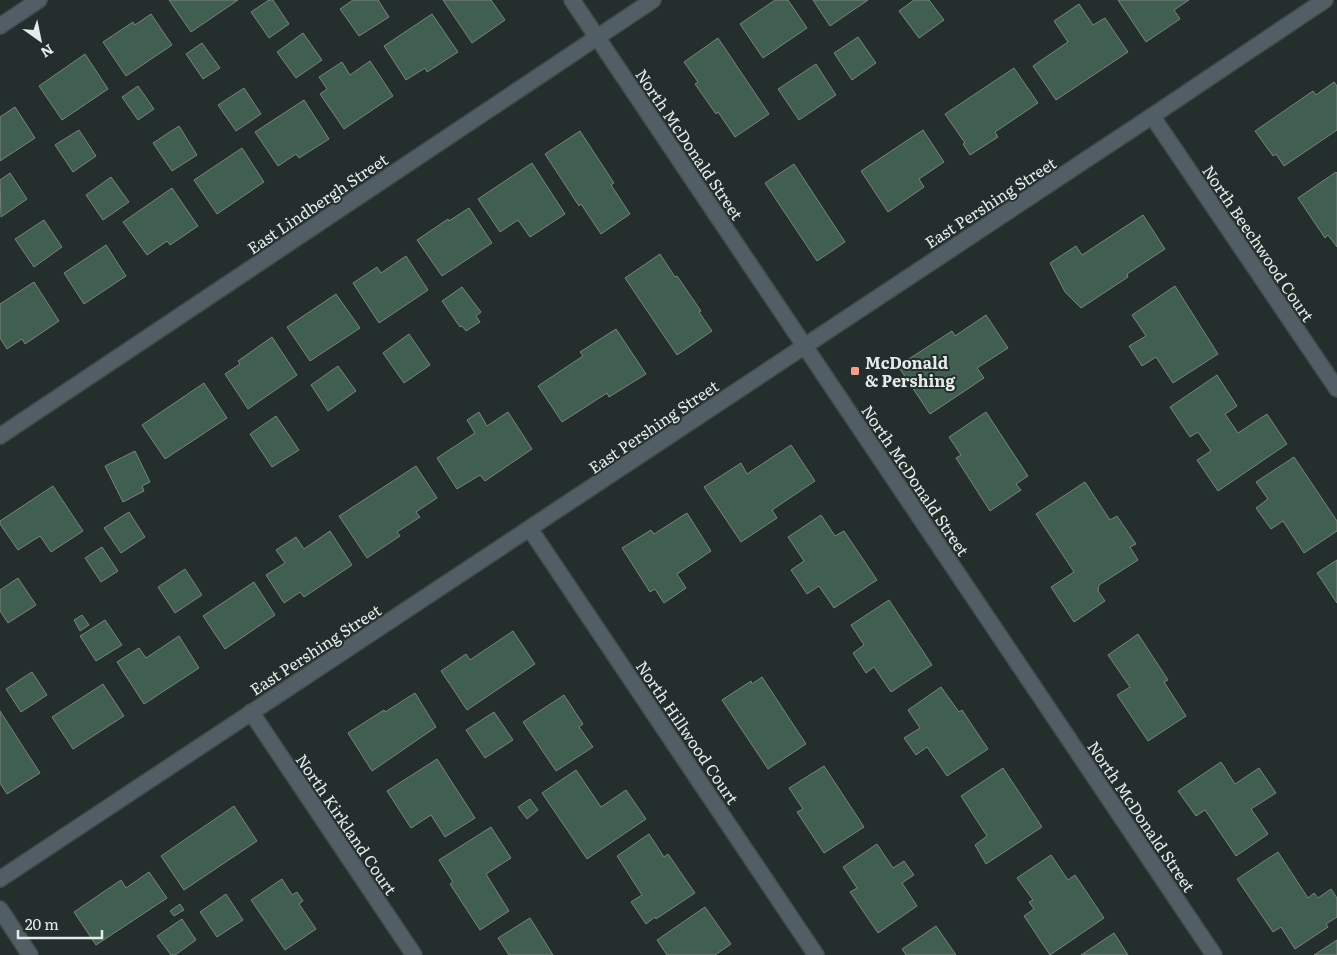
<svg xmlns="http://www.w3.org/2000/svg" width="1337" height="955" viewBox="0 0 1337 955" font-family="Literata,serif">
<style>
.building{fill:#405f50;stroke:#7a847f}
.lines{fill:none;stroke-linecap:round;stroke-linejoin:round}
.minor-casing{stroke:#424c4b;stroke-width:18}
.minor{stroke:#515e65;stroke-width:15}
.poi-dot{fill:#f49d8c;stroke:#232e2d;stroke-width:2}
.labels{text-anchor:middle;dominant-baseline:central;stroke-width:4;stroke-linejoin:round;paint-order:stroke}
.street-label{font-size:16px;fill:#e5ebeb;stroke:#232e2d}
.poi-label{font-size:16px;font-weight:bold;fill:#e5ebeb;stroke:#232e2d;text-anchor:start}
</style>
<rect width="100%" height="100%" fill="#232e2d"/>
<g class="building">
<polygon points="169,0 238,0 191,32"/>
<polygon points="269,0 273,0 289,24 269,38 251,12"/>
<polygon points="353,0 378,0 389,17 359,36 340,9"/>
<polygon points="443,0 491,0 505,20 472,43"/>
<polygon points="775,0 788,0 807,28 763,58 740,24"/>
<polygon points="813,0 868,0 830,26"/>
<polygon points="914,0 929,0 944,20 919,38 899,11"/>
<polygon points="1118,0 1189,0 1174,10 1180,19 1146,42"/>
<polygon points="1079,4 1093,25 1105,18 1128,52 1056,100 1033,66 1068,42 1054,21"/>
<polygon points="151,14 172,45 126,76 103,42 133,22 135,25"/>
<polygon points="432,14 458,52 427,72 425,68 406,80 384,46"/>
<polygon points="303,33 322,60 296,78 277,52"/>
<polygon points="858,37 876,63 852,80 834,53"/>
<polygon points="718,38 769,114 735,137 718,112 716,114 695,84 698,82 684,62"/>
<polygon points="202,43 220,68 203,79 186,54"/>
<polygon points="85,54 108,89 62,120 39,86"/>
<polygon points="370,61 393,96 344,129 320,94 327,89 319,77 342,62 350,75"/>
<polygon points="816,64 836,95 799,120 778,89"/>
<polygon points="1014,68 1038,103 995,132 998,137 970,155 963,144 965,143 945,114"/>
<polygon points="1334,82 1337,86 1337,130 1284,166 1276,154 1273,156 1255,131 1313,91 1316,95"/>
<polygon points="138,86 154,109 138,120 122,97"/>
<polygon points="244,88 261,114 236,131 218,105"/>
<polygon points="304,100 329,139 299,158 296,154 278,166 255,132"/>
<polygon points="15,107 35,138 0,161 0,117"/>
<polygon points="179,126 197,155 172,171 153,143"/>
<polygon points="79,130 96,156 73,172 55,145"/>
<polygon points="923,130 944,162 919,179 924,187 888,212 861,171"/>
<polygon points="580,131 614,183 611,185 630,214 601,234 581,204 579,206 545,154"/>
<polygon points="242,148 264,182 217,214 194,180"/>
<polygon points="532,163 565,214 530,237 518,220 500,232 478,199"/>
<polygon points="794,164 845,242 817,261 765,183"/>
<polygon points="1336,172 1337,173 1337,247 1328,235 1325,238 1298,198"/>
<polygon points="10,173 27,199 1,217 0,180"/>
<polygon points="111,177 129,202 103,220 86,195"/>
<polygon points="172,188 198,226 170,245 167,241 147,255 123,222"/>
<polygon points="469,208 492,243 442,276 417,240 448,219 449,221"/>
<polygon points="1143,215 1165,249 1127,274 1128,277 1081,308 1065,292 1050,263 1076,246 1082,255"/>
<polygon points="44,220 62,247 34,267 15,239"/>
<polygon points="106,245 126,276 84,304 64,273"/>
<polygon points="660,254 675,277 677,276 701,311 699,312 712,331 677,355 625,278"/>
<polygon points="406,256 428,290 379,323 353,283 377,267 381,273"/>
<polygon points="34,282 59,321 25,344 22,339 7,349 0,338 0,304"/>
<polygon points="1175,286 1218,354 1173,383 1156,357 1142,366 1129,346 1146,336 1132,315"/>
<polygon points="462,287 481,312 476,316 480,322 466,331 462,326 460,327 442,301"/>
<polygon points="336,294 360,328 310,361 287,327"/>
<polygon points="986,315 1008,348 977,368 984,378 930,414 898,366 952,331 955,336"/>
<polygon points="616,329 646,374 609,397 607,393 562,422 538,386 583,356 580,352"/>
<polygon points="409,334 430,365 404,383 383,353"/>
<polygon points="272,337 297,375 248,409 225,374 240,364 238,361"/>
<polygon points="338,366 356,391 328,411 311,385"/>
<polygon points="1217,375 1237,406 1225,414 1238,433 1267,414 1287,444 1218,491 1197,460 1211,451 1198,432 1190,437 1170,407"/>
<polygon points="204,383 227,418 165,459 142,425"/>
<polygon points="479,412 487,426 508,412 532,449 485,481 480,475 457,489 437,458 475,433 467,420"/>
<polygon points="986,412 1028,476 1016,484 1021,490 990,511 956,458 961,455 949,437"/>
<polygon points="276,416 299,450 272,467 250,434"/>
<polygon points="791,445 815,481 772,510 777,518 741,542 704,487 741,463 747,474"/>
<polygon points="135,451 150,482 142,486 144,491 123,502 105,466"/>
<polygon points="1294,457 1337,521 1337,531 1304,553 1283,521 1271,529 1256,508 1268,499 1256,482"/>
<polygon points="416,466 437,498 416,512 420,517 397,532 400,536 367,558 339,516"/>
<polygon points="1085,482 1110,520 1117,516 1136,544 1130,547 1138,560 1099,585 1098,591 1105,601 1074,622 1051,587 1074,572 1036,514"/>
<polygon points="53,486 83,531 51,552 40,536 18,550 0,524 0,521"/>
<polygon points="129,512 145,537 121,553 104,528"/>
<polygon points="687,513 711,551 677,574 686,588 664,603 655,589 650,592 622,548 651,530 654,534"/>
<polygon points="821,515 835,536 844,531 877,580 834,608 819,586 807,594 791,570 804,561 788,537"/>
<polygon points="330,531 352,565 304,597 300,592 284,603 266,575 285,563 276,550 296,537 304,549"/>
<polygon points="102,547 118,571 101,582 85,558"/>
<polygon points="1337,560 1337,603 1317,573"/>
<polygon points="185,569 202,595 175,613 158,587"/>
<polygon points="18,578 36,605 8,623 0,611 0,590"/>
<polygon points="254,582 275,615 225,649 203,616"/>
<polygon points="889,600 932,665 891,692 874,667 866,673 853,653 864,645 851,625"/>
<polygon points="82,615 89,625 80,631 74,620"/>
<polygon points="105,620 122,645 96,661 80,636"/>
<polygon points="513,631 535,664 467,710 441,671 466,654 470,660"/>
<polygon points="1138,634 1168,680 1164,682 1186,716 1148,741 1117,695 1130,687 1108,655"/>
<polygon points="179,636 199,668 144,704 117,662 139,648 146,658"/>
<polygon points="32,672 47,695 21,712 6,689"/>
<polygon points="762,677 806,744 768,769 722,700 751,681 752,684"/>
<polygon points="103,684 124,716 73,749 52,717"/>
<polygon points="941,687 959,712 962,710 988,749 947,776 927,747 916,755 904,738 920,728 908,710"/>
<polygon points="415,693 436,727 372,771 348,733 384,710 385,712"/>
<polygon points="564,695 583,724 579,727 593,747 556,771 523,722"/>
<polygon points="0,711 40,773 7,794 0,783"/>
<polygon points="494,712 513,740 485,758 466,730"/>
<polygon points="437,759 475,818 445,837 431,815 411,828 387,791"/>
<polygon points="1221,762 1235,784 1259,768 1276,793 1251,809 1268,834 1236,856 1205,810 1196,816 1178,791"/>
<polygon points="824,766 864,827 824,853 797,812 803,809 789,788"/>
<polygon points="1003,768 1042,827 986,864 975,845 987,836 961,796"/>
<polygon points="576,770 601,807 626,790 646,819 587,859 542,793"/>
<polygon points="530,799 538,810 527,819 518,807"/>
<polygon points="234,806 257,841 184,890 161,856"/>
<polygon points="491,827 511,858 486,874 509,911 480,930 450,884 453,882 439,860"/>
<polygon points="649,834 664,857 668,854 695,893 656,919 655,917 646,924 631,902 642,895 617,856"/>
<polygon points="877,844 893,868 904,861 914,875 902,883 917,906 878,933 850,892 857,888 843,867"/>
<polygon points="1278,852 1308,898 1314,893 1318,898 1331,889 1337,898 1337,917 1326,924 1328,927 1295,949 1281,927 1273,932 1237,879"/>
<polygon points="1051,855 1068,880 1075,875 1104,918 1050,955 1024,916 1034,909 1029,902 1033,900 1017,878"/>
<polygon points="149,872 167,898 96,945 74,912 121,880 126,888"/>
<polygon points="282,879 292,895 297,892 303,901 299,904 316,929 285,950 251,900"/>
<polygon points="226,894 243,920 217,937 200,912"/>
<polygon points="180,904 184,910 174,916 170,911"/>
<polygon points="705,907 731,944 715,955 667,955 657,940"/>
<polygon points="530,918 553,955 509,955 498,938"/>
<polygon points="182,919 196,940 175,955 171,955 157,936"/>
<polygon points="936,926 956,955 906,955 902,949"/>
<polygon points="1114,933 1128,955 1081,955"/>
<polygon points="1337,940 1337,955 1314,955"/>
</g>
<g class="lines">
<g class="minor-casing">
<g id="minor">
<polyline points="572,0 1214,955"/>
<polyline points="0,26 39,0"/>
<polyline points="1152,116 1337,389"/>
<polyline points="0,436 653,0"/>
<polyline points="530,529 816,955"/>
<polyline points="251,712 414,955"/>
<polyline points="0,879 1152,116 1325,0"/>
<polyline points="0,909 30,955"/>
</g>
</g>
<use href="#minor" class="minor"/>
</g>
<rect class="poi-dot" x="850" y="366" width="10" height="10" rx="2.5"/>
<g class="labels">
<g class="street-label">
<text transform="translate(690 144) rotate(56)">North McDonald Street</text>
<text transform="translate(990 202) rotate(-33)">East Pershing Street</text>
<text transform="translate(317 203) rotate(-34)">East Lindbergh Street</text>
<text transform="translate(1259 243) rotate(56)">North Beechwood Court</text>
<text transform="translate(653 426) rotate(-34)">East Pershing Street</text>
<text transform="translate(916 480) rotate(56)">North McDonald Street</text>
<text transform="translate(315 649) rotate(-33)">East Pershing Street</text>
<text transform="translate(688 732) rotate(56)">North Hillwood Court</text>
<text transform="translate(1142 816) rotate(56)">North McDonald Street</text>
<text transform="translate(347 824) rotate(56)">North Kirkland Court</text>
</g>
<g class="poi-label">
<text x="865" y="362">McDonald<tspan x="865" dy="18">&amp; Pershing</tspan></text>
</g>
</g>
<g transform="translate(40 40) rotate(147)" stroke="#232e2d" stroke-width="4" paint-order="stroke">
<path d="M0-4L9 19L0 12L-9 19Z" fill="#e5ebeb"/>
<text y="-8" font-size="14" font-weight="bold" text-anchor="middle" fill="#e5ebeb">N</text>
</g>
<path d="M18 930v8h84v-8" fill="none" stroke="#e5ebeb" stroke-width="2.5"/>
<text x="25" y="930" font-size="15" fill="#e5ebeb" stroke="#232e2d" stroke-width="4" paint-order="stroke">20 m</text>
</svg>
